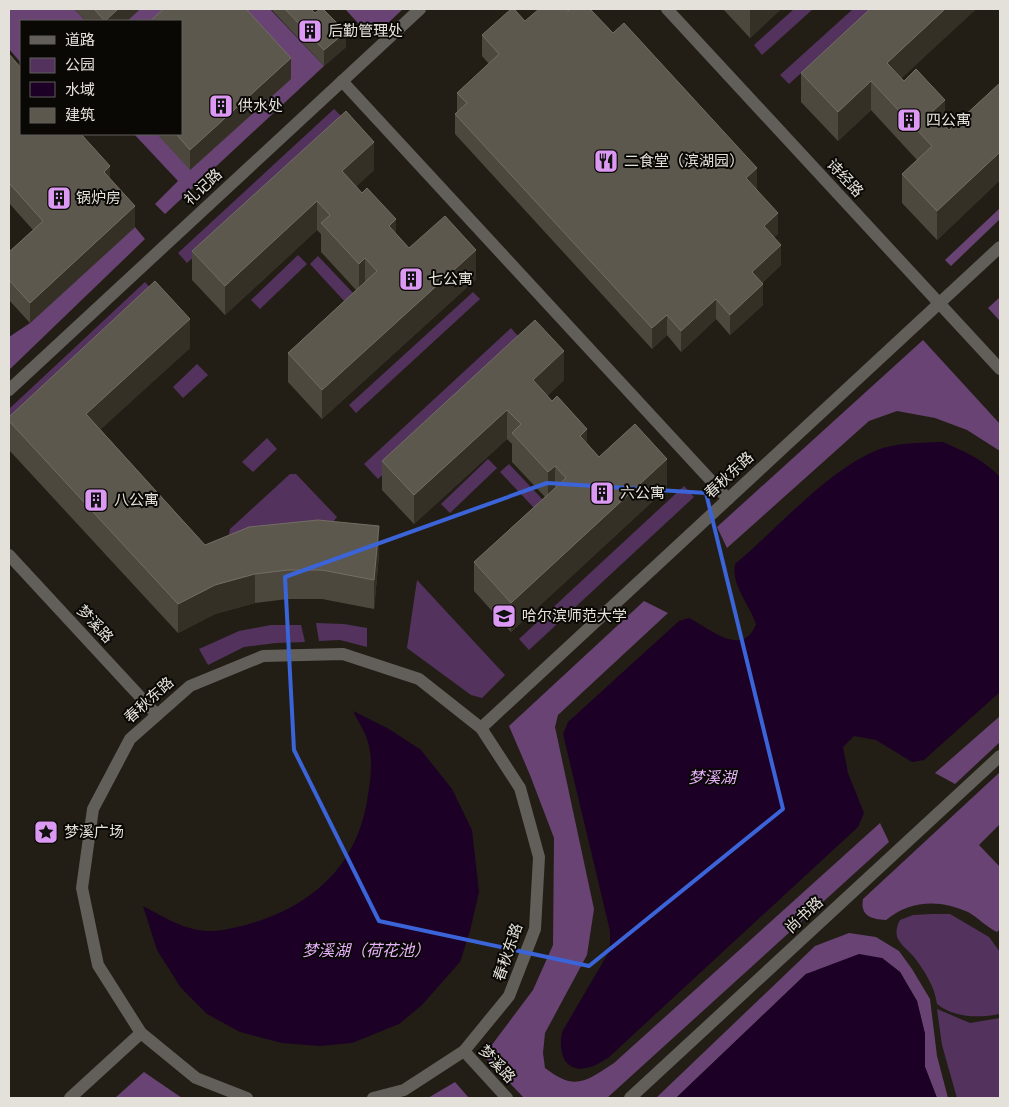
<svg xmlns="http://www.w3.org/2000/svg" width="1009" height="1107" viewBox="0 0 1009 1107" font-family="Rubik,'Noto Sans SC',sans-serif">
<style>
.green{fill:#53335e}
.forest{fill:#684374}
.water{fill:#1c0026}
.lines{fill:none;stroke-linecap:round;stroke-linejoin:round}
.minor{stroke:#625f5a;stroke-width:12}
.wall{fill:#4c483d}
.shaded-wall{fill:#353026}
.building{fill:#5d584e;stroke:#726e64}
.marked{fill:none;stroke:#3b64d8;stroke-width:4;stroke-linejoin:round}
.labels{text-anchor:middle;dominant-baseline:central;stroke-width:4;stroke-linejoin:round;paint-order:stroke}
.poi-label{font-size:15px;fill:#e4e1da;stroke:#0a0805;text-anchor:start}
.street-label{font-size:15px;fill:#e4e1da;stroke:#0a0805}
.water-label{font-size:16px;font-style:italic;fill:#e7b0fb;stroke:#0a0805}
</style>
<rect width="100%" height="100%" fill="#221e15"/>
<g class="green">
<polygon points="794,9 813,9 762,55 754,45"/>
<polygon points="853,9 872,9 789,84 780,75"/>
<polygon points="334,109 343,118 187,263 178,253"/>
<polygon points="298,255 307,264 260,309 251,300"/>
<polygon points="318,256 354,294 345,302 310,264"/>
<polygon points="145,282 155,293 9,428 9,409"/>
<polygon points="473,292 480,299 356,413 349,405"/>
<polygon points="511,328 524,343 378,479 364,464"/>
<polygon points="197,364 208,375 183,398 173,387"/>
<polygon points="267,438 277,449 253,472 242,462"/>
<polygon points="488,459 497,468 450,513 441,504"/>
<polygon points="509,464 545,502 536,510 500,472"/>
<polygon points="290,474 296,474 337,517 333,522 229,535 230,529"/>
<polygon points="684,486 694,497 529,650 519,639"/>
<polygon points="417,580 505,675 482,698 471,695 407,648"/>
<polygon points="316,623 344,624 367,628 367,647 340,640 319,641"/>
<polygon points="271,625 301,625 305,642 276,643 244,647 208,665 199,649 239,631"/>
<path d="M932 914H950L989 937 1000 952V1014C978 1018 955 1018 937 1004 935 987 924 970 914 957 909 951 902 946 898 939 895 933 897 925 900 920L913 915Z"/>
<polygon points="937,1009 970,1023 1000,1018 1000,1098 957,1098 942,1045"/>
</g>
<g class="forest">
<polygon points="9,9 74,9 86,21 21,21 21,63 9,49"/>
<polygon points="140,9 270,9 324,66 165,214 155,204 178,181 134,134 181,134 181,21 127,21"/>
<polygon points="345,9 403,9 372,38"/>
<polygon points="1000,208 1000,219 951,266 945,260"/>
<polygon points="135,227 145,239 9,370 9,337 30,323"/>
<polygon points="1000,297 1000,321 988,308"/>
<polygon points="923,340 1000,424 1000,451 967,430 935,418 897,411 869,421 727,548 717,527"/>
<path d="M644 601 668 613 558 715 555 727 594 909 587 955 545 1033 543 1053 545 1068C575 1091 585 1082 614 1063L880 823 889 842 607 1098H524L482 1054 491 1046 533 990 553 945 554 838 530 775 509 726Z"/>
<polygon points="1000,716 1000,742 955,784 935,773"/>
<path d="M1000 772V824L979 845 1000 867V929L997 932C986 927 979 918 968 912 940 899 910 900 886 920 871 919 860 916 863 899Z"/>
<polygon points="849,933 876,937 899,951 912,969 930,999 937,1056 948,1098 937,1098 925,1067 925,1034 917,1001 900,972 882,958 806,974 676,1098 656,1098 815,946"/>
<polygon points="144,1072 182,1098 115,1098"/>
<polygon points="455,1082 469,1098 428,1098"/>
</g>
<g class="water">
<path d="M943 442C964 451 984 460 1000 477V692L924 760 912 762 876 740 854 736 843 747 848 773 864 813 858 827 608 1058C602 1061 596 1066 590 1067 564 1075 558 1052 562 1032L610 950V931L563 734 568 722 679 621 689 618C709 628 743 659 756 624 749 603 731 586 735 564 776 530 827 471 875 451 896 442 920 443 943 442Z"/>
<path d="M353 711 389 729 421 750 452 789 472 830 479 892 470 931 460 962 422 1005 399 1024 352 1043 319 1046 282 1043 240 1032 207 1014 181 988 157 950 143 906C166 918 186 932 214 931 230 930 246 925 262 920 321 899 359 859 368 795 371 777 373 759 368 742 365 732 358 721 353 711Z"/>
<polygon points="859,954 882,958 900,972 917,1001 925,1034 925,1067 937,1098 676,1098 806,974"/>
</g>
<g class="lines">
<g class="minor">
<polyline points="667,9 1000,369"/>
<polyline points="342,81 728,499"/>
<polyline points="9,390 420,9"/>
<polyline points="9,555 157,715"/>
<polyline points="481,728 1000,247"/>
<polyline points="464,1051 507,1098"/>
<polyline points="70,1098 141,1033"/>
<polyline points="247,1098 196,1078 141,1033 98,965 82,888 93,809 130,739 190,686 263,656 343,654 419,679 481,728 520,788 539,857 535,929 509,996 464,1051 404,1090 373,1098"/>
<polyline points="630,1098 1000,756"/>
</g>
</g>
<g class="wall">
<polygon points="74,9 140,9 127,21 86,21"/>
<polygon points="271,9 311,9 346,47 324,66"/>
<polygon points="723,9 781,9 750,38"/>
<polygon points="870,9 976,9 901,78 949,130 1000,83 1000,180 937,240 902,203 902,174 917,160 871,110 838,141 801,102 801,73"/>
<polygon points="525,21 757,189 757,190 778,234 774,237 781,265 762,283 763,305 730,335 716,319 681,352 667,335 652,349 455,134 455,114 457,112 457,93 489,64 482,56 482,35"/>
<polygon points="9,54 110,180 135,227 30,323 9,300 9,252 33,230 9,203"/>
<polygon points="291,79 190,170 157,134 181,134"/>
<polygon points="374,170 356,186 396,234 409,248 476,279 322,419 288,382 288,353 356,290 321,252 321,234 317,230 225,315 192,280 192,251"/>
<polygon points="190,348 100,429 205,545 379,555 374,609 322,599 288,599 255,603 215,614 178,633 9,450 9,417"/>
<polygon points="564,380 547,396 599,457 667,488 511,632 474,591 474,562 545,497 512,462 512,444 507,439 414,524 382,490 382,461"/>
</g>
<g class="shaded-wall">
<polygon points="118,9 140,9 127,21 105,21"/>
<polygon points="750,9 781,9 750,38"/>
<polygon points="945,9 976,9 887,92 887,63"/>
<polygon points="346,32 346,47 324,66 324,50"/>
<polygon points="291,58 291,79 190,170 190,150"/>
<polygon points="871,81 871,110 838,141 838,112"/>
<polygon points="945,100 945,129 932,112"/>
<polygon points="374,142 374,170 342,200 342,171"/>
<polygon points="1000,152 1000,180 937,240 937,211"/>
<polygon points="110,166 110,186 104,172"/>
<polygon points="757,168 757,189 746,199 746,178"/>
<polygon points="317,201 317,230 225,315 225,286"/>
<polygon points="135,206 135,227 30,323 30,303"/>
<polygon points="778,213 778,234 764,247 764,226"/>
<polygon points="396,219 396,248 389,226"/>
<polygon points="781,245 781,265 752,292 752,272"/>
<polygon points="476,250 476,279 322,419 322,390"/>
<polygon points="365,258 365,287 359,293 359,264"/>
<polygon points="763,284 763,305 730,335 730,315"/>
<polygon points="716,299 716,319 681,352 681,331"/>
<polygon points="667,315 667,335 652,349 652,328"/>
<polygon points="190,319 190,348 86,443 86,414"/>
<polygon points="564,351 564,380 533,409 533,380"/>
<polygon points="507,410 507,439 414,524 414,495"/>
<polygon points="587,429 587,458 580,436"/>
<polygon points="667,459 667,488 511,632 511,603"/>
<polygon points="555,466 555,495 548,501 548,472"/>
<polygon points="379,526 379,555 374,609 374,580"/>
<polygon points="255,574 255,603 215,614 178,633 178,604 215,585"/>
</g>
<g class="building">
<polygon points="94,9 118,9 105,21"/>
<polygon points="164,9 246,9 291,58 190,150 176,134 181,134 181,21 150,21"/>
<polygon points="285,9 311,9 315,13 320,9 323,9 346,32 324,50"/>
<polygon points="511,9 514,9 525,21 539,9 567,9 568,11 570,9 590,9 613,33 624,23 757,168 746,178 778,213 764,226 781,245 752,272 763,284 730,315 716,299 681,331 667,315 652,328 455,114 467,103 457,93 499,54 482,35"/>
<polygon points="870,9 945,9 887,63 904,81 916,69 945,100 932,112 949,130 1000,83 1000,152 937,211 902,174 932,146 871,81 838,112 801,73"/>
<polygon points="9,54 21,68 21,134 81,134 110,166 104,172 135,206 30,303 9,280 9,252 43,221 9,183"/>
<polygon points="346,111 374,142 342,171 362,193 367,188 396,219 389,226 409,248 445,216 476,250 322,390 288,353 377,271 365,258 359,264 321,223 330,215 317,201 225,286 192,251"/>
<polygon points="155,281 190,319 86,414 205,545 249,527 318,520 379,526 374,580 322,570 288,570 255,574 215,585 178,604 9,421 9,417"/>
<polygon points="535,320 564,351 533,380 552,401 557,396 587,429 580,436 599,457 635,424 667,459 511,603 474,562 566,478 555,466 548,472 512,433 521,424 507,410 414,495 382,461"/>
</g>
<path class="marked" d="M547 483 706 493 783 809 589 966 379 921 294 750 285 577Z"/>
<defs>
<g id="building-square" transform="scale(1.25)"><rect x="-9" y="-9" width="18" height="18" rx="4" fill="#dc99f4" stroke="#0a0805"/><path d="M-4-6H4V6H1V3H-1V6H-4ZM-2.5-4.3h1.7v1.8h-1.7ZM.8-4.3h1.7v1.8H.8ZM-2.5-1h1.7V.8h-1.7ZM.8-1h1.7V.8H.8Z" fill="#111"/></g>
<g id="restaurant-square" transform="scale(1.25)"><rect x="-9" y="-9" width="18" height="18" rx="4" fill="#dc99f4" stroke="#0a0805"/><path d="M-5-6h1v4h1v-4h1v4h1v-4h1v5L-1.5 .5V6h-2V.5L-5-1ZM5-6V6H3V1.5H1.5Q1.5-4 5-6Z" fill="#111"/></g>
<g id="university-square" transform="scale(1.25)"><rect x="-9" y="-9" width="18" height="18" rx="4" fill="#dc99f4" stroke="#0a0805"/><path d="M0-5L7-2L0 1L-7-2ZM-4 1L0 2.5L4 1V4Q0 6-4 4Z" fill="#111"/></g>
<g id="sight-square" transform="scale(1.25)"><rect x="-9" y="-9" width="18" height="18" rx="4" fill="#dc99f4" stroke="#0a0805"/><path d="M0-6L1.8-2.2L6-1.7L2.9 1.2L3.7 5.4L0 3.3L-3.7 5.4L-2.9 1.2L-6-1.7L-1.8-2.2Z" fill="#111"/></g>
</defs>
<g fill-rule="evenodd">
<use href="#building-square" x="310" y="31"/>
<use href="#building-square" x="221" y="106"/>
<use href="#building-square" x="909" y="120"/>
<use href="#restaurant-square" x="606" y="161"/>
<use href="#building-square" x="59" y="198"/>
<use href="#building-square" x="411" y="279"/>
<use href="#building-square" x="602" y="493"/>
<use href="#building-square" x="96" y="500"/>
<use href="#university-square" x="504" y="616"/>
<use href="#sight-square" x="46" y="832"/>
</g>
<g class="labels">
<g class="poi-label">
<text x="328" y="31">后勤管理处</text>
<text x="238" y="106">供水处</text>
<text x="926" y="120">四公寓</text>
<text x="624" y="161">二食堂（滨湖园）</text>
<text x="76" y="198">锅炉房</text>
<text x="428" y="279">七公寓</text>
<text x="620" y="493">六公寓</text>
<text x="114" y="500">八公寓</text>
<text x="522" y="616">哈尔滨师范大学</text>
<text x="64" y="832">梦溪广场</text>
</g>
<g class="street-label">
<text transform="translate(845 178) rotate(47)">诗经路</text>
<text transform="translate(203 187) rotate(-43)">礼记路</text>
<text transform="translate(729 475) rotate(-43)">春秋东路</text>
<text transform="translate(95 624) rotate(47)">梦溪路</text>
<text transform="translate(149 700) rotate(-42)">春秋东路</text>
<text transform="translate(804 915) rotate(-43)">尚书路</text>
<text transform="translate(508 952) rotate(-71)">春秋东路</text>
<text transform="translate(497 1064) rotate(47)">梦溪路</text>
</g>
<g class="water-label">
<text x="712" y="777">梦溪湖</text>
<text x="366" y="950">梦溪湖（荷花池）</text>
</g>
</g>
<rect width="1009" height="1107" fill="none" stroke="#e4e1da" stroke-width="20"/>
<rect x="20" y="20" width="162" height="115" fill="#0a0805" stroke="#615f5a"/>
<rect x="30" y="36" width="25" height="8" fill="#625f5a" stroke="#615f5a"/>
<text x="65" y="45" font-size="15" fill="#e4e1da">道路</text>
<rect x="30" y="58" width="25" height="15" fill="#53335e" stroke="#615f5a"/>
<text x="65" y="70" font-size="15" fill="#e4e1da">公园</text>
<rect x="30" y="82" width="25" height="15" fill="#1c0026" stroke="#615f5a"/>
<text x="65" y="95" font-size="15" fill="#e4e1da">水域</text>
<rect x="30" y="108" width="25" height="15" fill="#5d584e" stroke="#615f5a"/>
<text x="65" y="120" font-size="15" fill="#e4e1da">建筑</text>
</svg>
